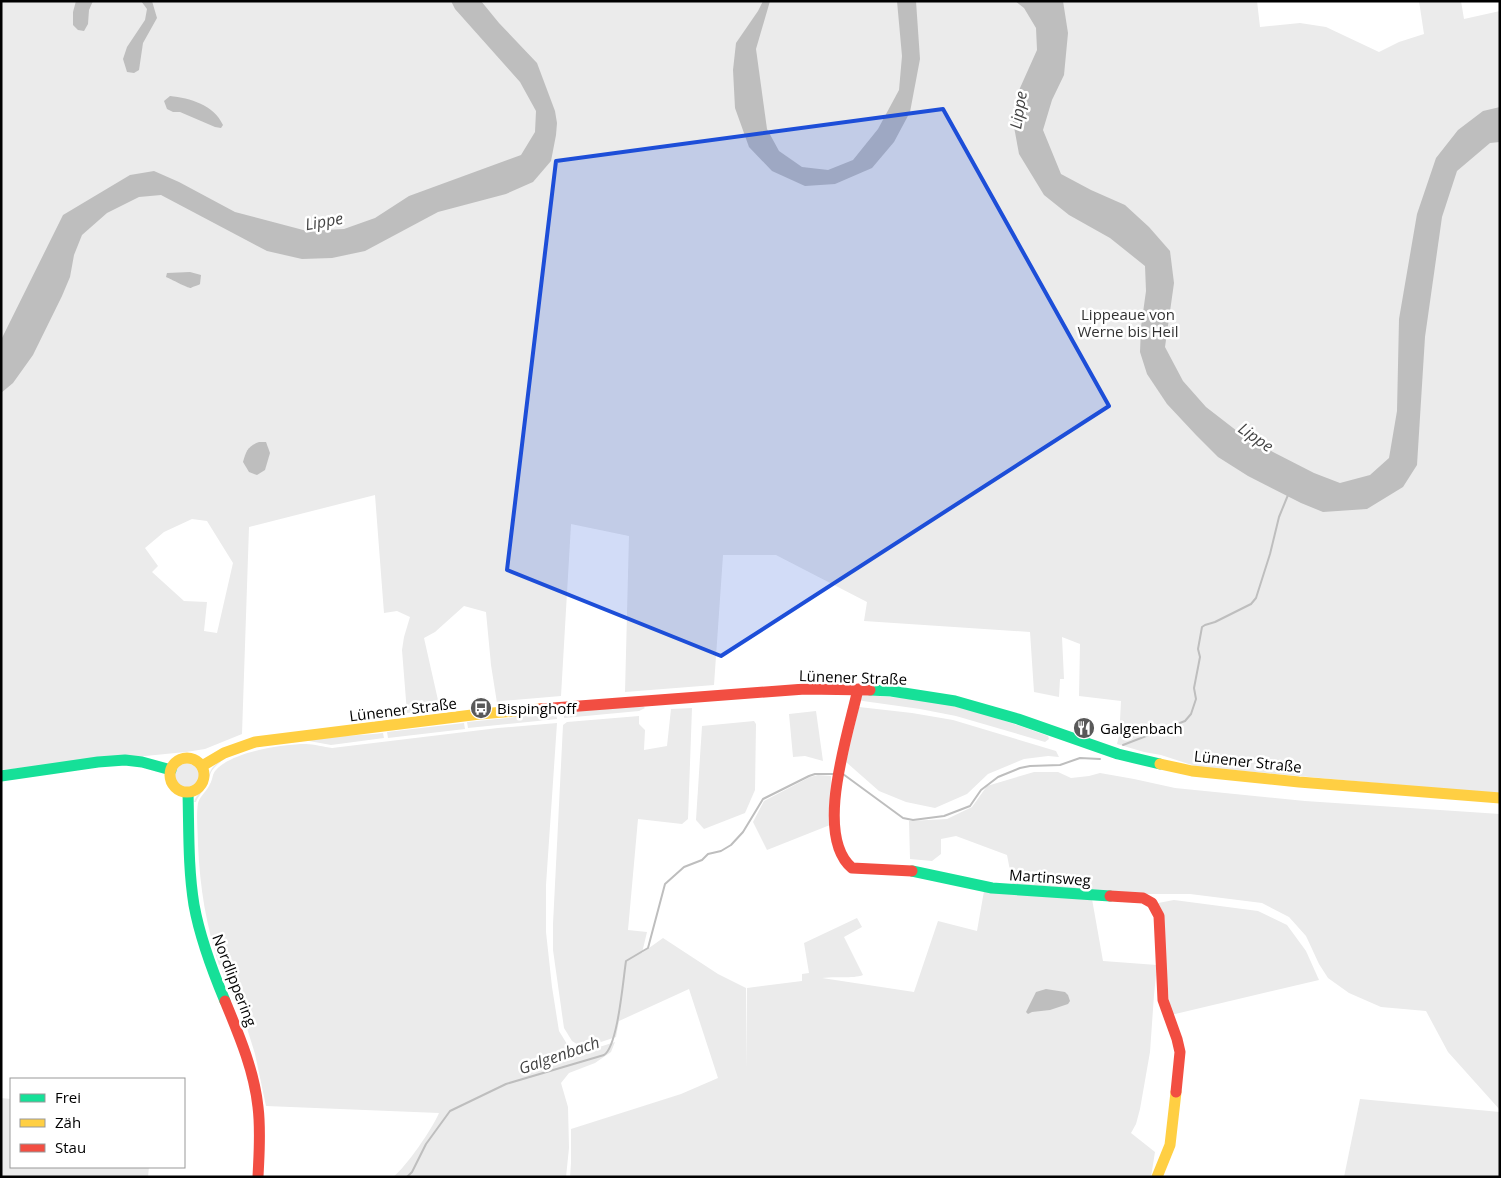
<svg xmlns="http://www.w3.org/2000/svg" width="1501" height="1178" viewBox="0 0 1501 1178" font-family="'Open Sans',sans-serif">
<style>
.green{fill:#ebebeb;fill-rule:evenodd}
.water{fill:#bebebe}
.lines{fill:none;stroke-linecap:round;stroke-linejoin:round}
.stream{stroke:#bebebe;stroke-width:2}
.fast{stroke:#16e098;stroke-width:11}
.slow{stroke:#ffcf43;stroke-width:11}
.jam{stroke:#f24e42;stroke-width:11}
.marked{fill:#1d4ed8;fill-opacity:0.2;stroke:#1d4ed8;stroke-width:4;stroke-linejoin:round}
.labels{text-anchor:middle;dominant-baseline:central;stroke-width:5;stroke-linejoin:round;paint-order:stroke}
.park-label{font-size:15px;fill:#323232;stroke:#fff}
.street-label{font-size:15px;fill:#000;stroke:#fff}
.poi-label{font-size:15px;fill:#000;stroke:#fff;text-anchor:start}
.water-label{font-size:16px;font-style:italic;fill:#434343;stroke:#fff}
</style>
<rect width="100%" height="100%" fill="#fff"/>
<g class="green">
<path d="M1 1H1257L1260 27 1300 23 1326 27 1379 52 1399 42 1424 34 1419 1H1461L1464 19 1500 11V794L1198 767 1161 755 1144 752 1117 744 1122 724V721H1120L1121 701 1079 696 1080 644 1062 637 1064 679H1060L1059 697 1034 692 1030 632 864 621 867 602 776 555H723L714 685 625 692 629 536 571 524 561 696 502 701 497 703 491 665 486 612 464 606 435 632 424 638 440 709 407 713 402 650 404 637 410 617 397 611 384 613 375 495 249 527 242 734 205 749 186 752 1 770ZM192 519 207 521 233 563 217 633 204 631 207 602 184 601 152 572 158 566 145 548 164 532Z"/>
<path d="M862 695C878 696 895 697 912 699 959 704 1004 720 1048 736L1049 739 1045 742 956 716 920 709 863 701 859 700Z"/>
<polygon points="643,706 645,708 639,711 564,718 564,712"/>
<polygon points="859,707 912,713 953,720 1056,751 1059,757 1048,756 1024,759 988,774 967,794 935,808 906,802 879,791 846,762"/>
<path d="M692 708 688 819 682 824 638 819 628 930 647 932 642 953 663 938 718 974 746 988 747 1070V988L802 981V974L809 973 804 943 857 918 862 927 844 937 863 975C853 979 834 976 822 978L914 992 938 921 977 931 984 891 1092 899 1103 961 1157 965 1154 995 1150 1052 1140 1109 1136 1124 1131 1133 1155 1152 1151 1177H570L571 1163V1129L681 1094 718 1078 689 989 619 1021 616 1037 589 1046H580L572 1041 564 1028 553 950V924L563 725 567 722 639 716V724L645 730 644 750 667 746 671 709Z"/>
<polygon points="816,711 823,761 805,756 793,757 789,714"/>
<polygon points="556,713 557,719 468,728 467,722"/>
<polygon points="754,721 756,724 755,790 745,813 704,829 696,820 702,726"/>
<polygon points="464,723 465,729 388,738 387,732"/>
<path d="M557 723 546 885V932L552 987 559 1031 575 1057 590 1050 615 1042 611 1052 595 1063 569 1073 561 1083 568 1107 569 1148 566 1177H393C407 1166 432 1129 439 1113L266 1106 255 1054 246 1025 222 971 227 968 225 963 219 965C206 924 200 889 198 845 198 832 196 816 198 803 200 796 207 791 210 784 213 779 212 774 216 770 232 752 283 744 306 744 314 744 324 747 332 748L498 728Z"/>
<path d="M383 733 384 738 331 745 309 741H303C274 745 235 745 214 768 209 773 210 780 206 786 203 792 198 796 196 802H194C196 795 201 792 205 786 209 779 208 772 214 766 246 736 340 738 383 733Z"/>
<circle cx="187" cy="775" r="13"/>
<polygon points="1034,772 1058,772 1071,778 1089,776 1100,773 1134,779 1175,788 1305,801 1500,814 1500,1110 1448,1052 1426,1011 1381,1007 1349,993 1328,978 1319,964 1306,936 1289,917 1262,903 1190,894 1148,894 1013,886 1007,855 956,836 941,839 941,854 932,861 910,859 909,821 947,819 972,807 987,786"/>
<polygon points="818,775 831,776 830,825 767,850 753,822 764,801 810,777"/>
<polygon points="1174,900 1258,911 1287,925 1306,951 1319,980 1171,1015 1158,903"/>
<polygon points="1,1098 11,1099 11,1167 149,1167 148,1177 1,1177"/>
<polygon points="1360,1099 1500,1112 1500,1177 1344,1177"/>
</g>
<g class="water">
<polygon points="76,1 93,1 89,10 88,24 84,31 78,30 73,25 73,12"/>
<polygon points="141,1 152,1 157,18 143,43 139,70 134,73 127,72 123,59 127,47 145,20 147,9"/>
<polygon points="451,1 481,1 499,23 537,63 555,111 557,123 556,135 551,161 533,182 506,194 438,212 365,251 332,258 302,259 267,251 161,195 139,197 107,213 82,235 74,255 70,277 62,296 33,355 13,383 1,393 1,340 63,215 130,175 154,171 179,182 235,212 307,231 344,229 375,218 409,196 521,155 535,132 536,111 520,82 455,9"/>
<polygon points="763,1 770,1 756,49 767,129 779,151 802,167 828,170 853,160 878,129 899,90 902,56 897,1 916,1 920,59 910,112 894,142 872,168 835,184 805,186 772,171 749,147 735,108 733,70 736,43 758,11"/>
<polygon points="1015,1 1063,1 1068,33 1064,75 1052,100 1043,130 1061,174 1091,190 1125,205 1149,227 1170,251 1174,283 1165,347 1183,381 1206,407 1237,431 1273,452 1314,473 1340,483 1370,475 1389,458 1397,411 1399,319 1417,214 1436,158 1458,130 1483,111 1500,107 1500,142 1490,143 1457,171 1442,217 1425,337 1417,465 1403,487 1367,509 1323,512 1301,503 1248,476 1218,457 1196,435 1167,404 1147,374 1140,352 1141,327 1146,291 1145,266 1110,238 1069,215 1044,195 1019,154 1012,116 1020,88 1037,50 1036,28 1024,8"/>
<path d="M170 96C190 98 214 105 223 125L221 128 215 127 180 112H173L167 109 164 101Z"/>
<path d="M190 272 201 275 200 284C199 285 192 287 191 288 187 288 171 279 166 277L167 273Z"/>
<path d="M259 442H266L270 453 265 470 257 475 249 472 243 462C246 451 248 446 259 442Z"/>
<polygon points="1046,989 1065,992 1068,995 1070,1001 1068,1004 1050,1010 1032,1012 1028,1014 1026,1012 1036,992"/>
</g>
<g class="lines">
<g class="stream">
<polyline points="1123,745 1185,721 1191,714 1196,699 1194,688 1200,657 1198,649 1202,627 1205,625 1215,622 1251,604 1256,598 1270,554 1279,517 1288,495"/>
<polyline points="841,774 843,774 903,818 913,820 944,816 970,806 981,790 998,777 1020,768 1030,766 1060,765 1080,758 1100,759"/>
<path d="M407 1177 412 1172 426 1144 450 1111 506 1084 604 1055C618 1046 623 980 626 961L648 948 665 884 684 867 702 860 708 854 721 851 731 845 743 832 763 799 809 776 815 774H834"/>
</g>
<g class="fast">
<polyline points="870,690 891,691 955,701 1018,719 1118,754 1160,764"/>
<polyline points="1,776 98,762 125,760 142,762 171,770"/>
<path d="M188 793C189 830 188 868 194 905 200 938 212 970 225 1001"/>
<polyline points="912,871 992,888 1110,896"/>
</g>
<g class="slow">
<circle cx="187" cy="775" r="17"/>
<polyline points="1160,764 1192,771 1299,782 1500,798"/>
<polyline points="202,766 224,753 255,742 480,714 540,709"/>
<polyline points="1157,1177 1170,1145 1176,1092"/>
</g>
<g class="jam">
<path d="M858 689C849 732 813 835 852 868L912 871"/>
<polyline points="540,709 805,689 870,690"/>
<polyline points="1110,896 1143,898 1152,903 1159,916 1163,1000 1177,1039 1180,1052 1176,1092"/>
<path d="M225 1001C239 1035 254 1070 258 1107 261 1131 259 1154 258 1177"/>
</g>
</g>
<path class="marked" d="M943 109 1109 406 721 656 507 570 556 161Z"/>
<defs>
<g id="bus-disc" transform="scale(1.125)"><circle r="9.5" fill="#595959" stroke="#fff"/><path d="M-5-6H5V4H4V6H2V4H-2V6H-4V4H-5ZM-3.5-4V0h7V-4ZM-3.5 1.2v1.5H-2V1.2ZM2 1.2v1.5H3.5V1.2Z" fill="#fff"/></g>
<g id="restaurant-disc" transform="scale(1.125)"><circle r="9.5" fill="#595959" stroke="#fff"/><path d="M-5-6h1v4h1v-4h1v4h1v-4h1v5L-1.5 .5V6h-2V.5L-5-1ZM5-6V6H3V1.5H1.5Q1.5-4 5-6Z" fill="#fff"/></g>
</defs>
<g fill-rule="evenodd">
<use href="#bus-disc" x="481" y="708"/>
<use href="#restaurant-disc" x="1084" y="728"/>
</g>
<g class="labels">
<g class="park-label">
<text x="1128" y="314">Lippeaue von<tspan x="1128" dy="17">Werne bis Heil</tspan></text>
</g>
<g class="street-label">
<text transform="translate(853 677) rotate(2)">Lünener Straße</text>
<text transform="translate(403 709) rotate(-7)">Lünener Straße</text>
<text transform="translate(1248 761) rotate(6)">Lünener Straße</text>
<text transform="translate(1050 877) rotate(4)">Martinsweg</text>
<text transform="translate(235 980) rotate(69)">Nordlippering</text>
</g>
<g class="poi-label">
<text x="497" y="708">Bispinghoff</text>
<text x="1100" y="728">Galgenbach</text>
</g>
<g class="water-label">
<text transform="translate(1018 110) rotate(-81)">Lippe</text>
<text transform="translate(324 221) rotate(-10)">Lippe</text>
<text transform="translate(1256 437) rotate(35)">Lippe</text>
<text transform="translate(559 1055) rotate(-19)">Galgenbach</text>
</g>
</g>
<rect width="1501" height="1178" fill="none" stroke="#000000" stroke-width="5"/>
<rect x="10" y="1078" width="175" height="90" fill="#ffffff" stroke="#999999"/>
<rect x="20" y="1094" width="25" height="8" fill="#16e098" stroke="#999999"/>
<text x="55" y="1103" font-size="15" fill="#000000">Frei</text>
<rect x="20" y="1119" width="25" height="8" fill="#ffcf43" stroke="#999999"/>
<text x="55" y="1128" font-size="15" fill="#000000">Zäh</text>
<rect x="20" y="1144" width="25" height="8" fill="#f24e42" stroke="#999999"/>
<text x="55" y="1153" font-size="15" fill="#000000">Stau</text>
</svg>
